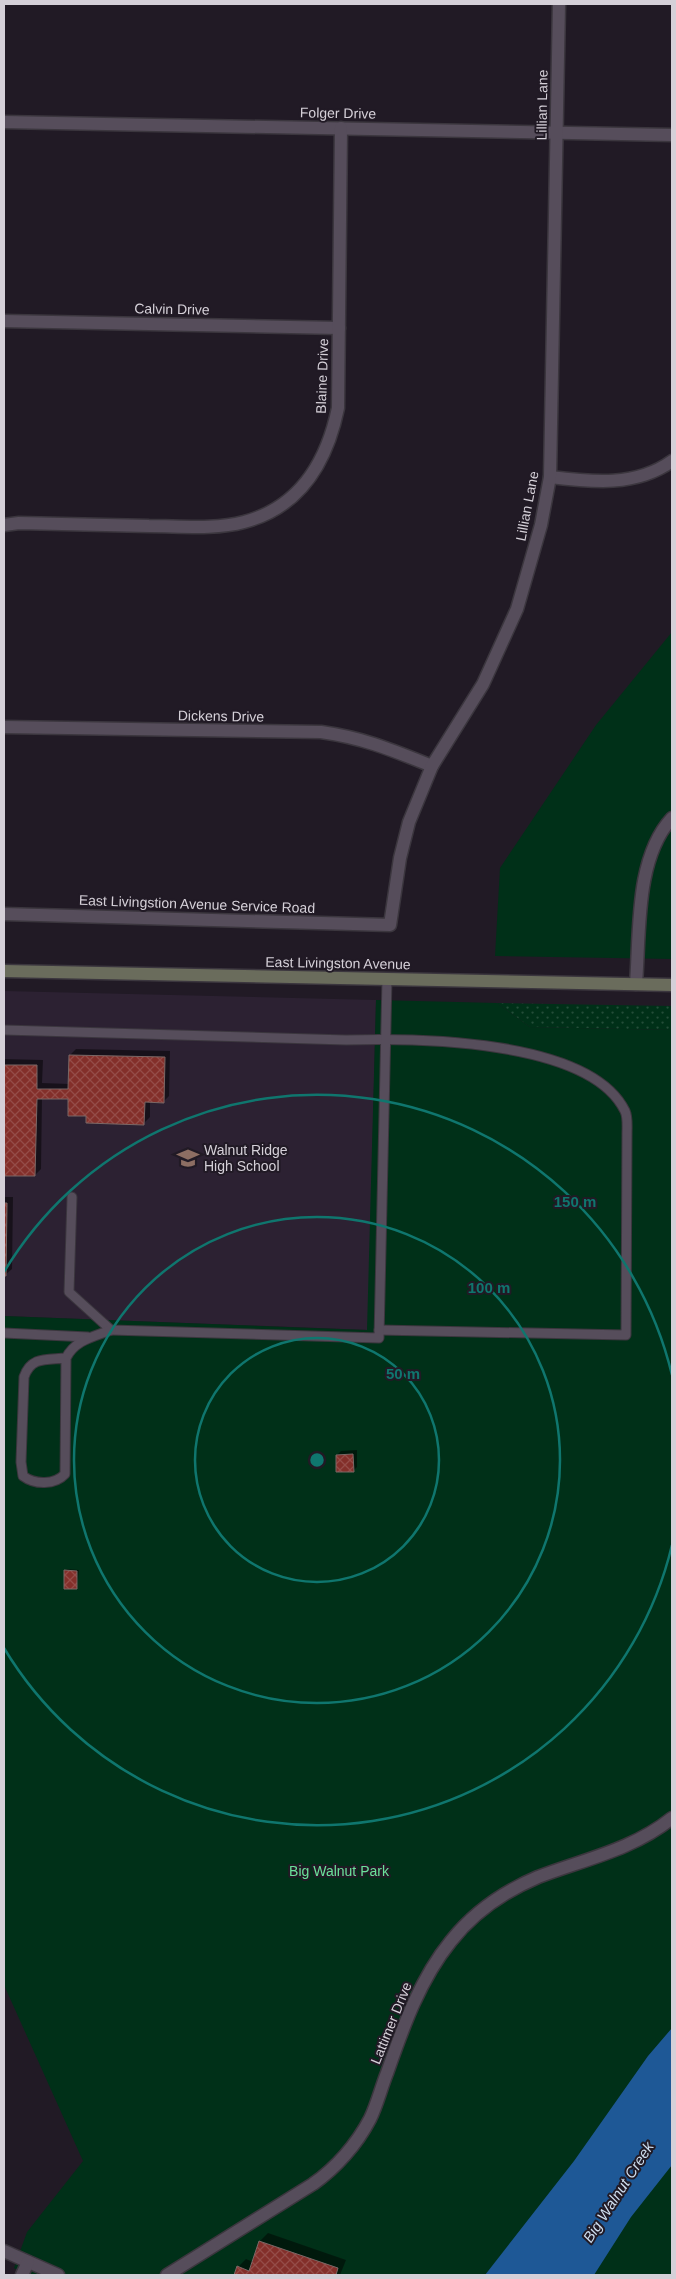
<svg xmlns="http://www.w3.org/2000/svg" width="676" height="2279" viewBox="0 0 676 2279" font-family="Helvetica,sans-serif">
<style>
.built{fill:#2c2132}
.grass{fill:url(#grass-dots)}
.park{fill:#003018}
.water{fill:#1e5896}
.shadow{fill:#0007}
.building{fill:url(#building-cross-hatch);stroke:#7a6765}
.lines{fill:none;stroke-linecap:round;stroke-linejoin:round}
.lane-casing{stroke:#3b363e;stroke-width:11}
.street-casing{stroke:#3b363e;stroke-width:15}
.secondary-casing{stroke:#3b363e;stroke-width:15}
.lane{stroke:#564d5b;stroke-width:9}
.street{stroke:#564d5b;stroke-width:12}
.secondary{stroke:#6a6c5c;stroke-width:12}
.ring{fill:none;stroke:#0f766e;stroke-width:2.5}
.labels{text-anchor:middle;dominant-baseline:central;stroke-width:4;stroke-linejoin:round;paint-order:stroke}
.street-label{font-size:14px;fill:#d5d0d8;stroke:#211a25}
.poi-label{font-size:14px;fill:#d5d0d8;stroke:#211a25;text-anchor:start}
.park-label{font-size:14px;fill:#6be19b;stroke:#211a25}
.water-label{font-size:15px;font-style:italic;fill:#cfdeef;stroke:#211a25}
.centre{fill:#0f766e;stroke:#211a25;stroke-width:2.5}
.ring-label{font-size:15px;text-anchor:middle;font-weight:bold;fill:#0f766e;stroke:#211a25;stroke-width:4;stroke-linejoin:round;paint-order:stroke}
</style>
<defs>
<pattern id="grass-dots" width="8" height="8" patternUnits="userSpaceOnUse" patternTransform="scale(1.25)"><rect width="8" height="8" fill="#003018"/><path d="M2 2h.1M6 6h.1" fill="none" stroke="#244d39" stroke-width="1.8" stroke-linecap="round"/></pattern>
<pattern id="building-cross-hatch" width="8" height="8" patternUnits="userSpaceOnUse" patternTransform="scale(1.25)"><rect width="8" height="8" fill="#832f2a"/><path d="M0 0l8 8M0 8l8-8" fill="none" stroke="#944c48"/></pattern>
</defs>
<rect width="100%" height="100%" fill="#211a25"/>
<polygon class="built" points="4,991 376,1000 368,1330 4,1316"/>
<polygon class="grass" points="497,1003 672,1006 672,1030 530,1027"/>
<g class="park">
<polygon points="672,632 672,959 495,956 500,868 596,725"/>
<polygon points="376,1000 497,1003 530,1027 672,1030 672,2275 26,2275 14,2268 27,2232 83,2161 4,1985 4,1316 367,1330"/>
</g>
<polygon class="water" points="672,2028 672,2165 631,2217 594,2275 485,2275 574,2161 648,2056"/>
<g class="shadow">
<polygon points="76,1049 170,1051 169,1096 163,1102 150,1101 150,1117 144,1123 87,1115 69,1098 42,1098 41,1169 35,1175 4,1174 4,1059 43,1060 42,1083 70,1084 70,1055"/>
<polygon points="4,1197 13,1197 12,1269 5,1275 4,1289"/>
<polygon points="357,1450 357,1467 353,1471 337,1455 341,1451"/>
<polygon points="67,1569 79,1570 77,1588 65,1571"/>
<polygon points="268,2233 346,2260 340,2275 235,2275 238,2267 246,2259 253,2262 260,2241"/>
</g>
<g class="building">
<polygon points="69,1055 165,1057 164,1103 145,1102 144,1125 86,1123 86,1116 68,1116 68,1099 37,1099 35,1176 4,1176 4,1065 37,1065 37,1089 68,1089"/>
<polygon points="4,1203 7,1203 6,1276 4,1276"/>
<polygon points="353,1454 354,1472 336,1472 336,1455"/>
<polygon points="64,1570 77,1571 77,1589 64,1589"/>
<polygon points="259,2241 338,2268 336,2275 234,2275 237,2266 249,2271"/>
</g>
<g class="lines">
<g class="lane-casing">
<g id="lane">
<path d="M4 1030 346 1040C416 1038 590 1039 625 1111 628 1117 627 1127 627 1134L626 1335 379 1330"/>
<polyline points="72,1197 69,1292 111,1330 379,1338 387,979"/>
<polyline points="4,1333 88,1337"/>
<path d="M66 1358C47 1360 31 1356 24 1377L21 1462 23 1476C35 1485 55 1485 65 1474L66 1358C75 1340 93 1337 111 1330"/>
</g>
</g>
<g class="street-casing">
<g id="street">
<polyline points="4,122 672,135"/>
<polyline points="4,321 339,328"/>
<path d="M550 477C592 482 636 487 672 461"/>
<path d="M4 525 19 523C63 524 106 525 149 526 180 526 214 530 244 522 301 507 327 461 338 408L341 128"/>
<path d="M4 727 321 732C364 738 392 750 432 766"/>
<polyline points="4,914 390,925 400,858 409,822 432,766 483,684 517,609 541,525 550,477 559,4"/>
<path d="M636 984C640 932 635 858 672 818"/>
<polyline points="4,2251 58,2275"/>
<polyline points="22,2275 28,2262"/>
<path d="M167 2275 313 2184C336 2168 357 2144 370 2119 377 2105 381 2088 387 2073 403 2027 420 1979 451 1941 474 1912 505 1891 538 1877 585 1859 632 1850 672 1818"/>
</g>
</g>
<g class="secondary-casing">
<polyline id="secondary" points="4,971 672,985"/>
</g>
<use href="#lane" class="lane"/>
<use href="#street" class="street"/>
<use href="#secondary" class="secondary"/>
</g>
<g class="ring">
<circle cx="317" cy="1460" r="122"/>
<circle cx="317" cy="1460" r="243"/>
<path d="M672 1545A365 365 0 0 1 4 1648M4 1272A365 365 0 0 1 672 1375"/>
</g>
<defs>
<g id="school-bare" transform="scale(1.725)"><path d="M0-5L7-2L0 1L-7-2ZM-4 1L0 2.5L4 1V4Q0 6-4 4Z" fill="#8d6e63" stroke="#211a25" stroke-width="2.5" paint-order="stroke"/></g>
</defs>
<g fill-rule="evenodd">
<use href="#school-bare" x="188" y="1158"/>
</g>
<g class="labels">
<g class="street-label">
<text transform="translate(542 105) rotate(-89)">Lillian Lane</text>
<text transform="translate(338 113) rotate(1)">Folger Drive</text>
<text transform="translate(172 309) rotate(1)">Calvin Drive</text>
<text transform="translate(322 376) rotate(-88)">Blaine Drive</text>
<text transform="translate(527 506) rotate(-79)">Lillian Lane</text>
<text transform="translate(221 716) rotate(1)">Dickens Drive</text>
<text transform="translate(197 904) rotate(2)">East Livingstion Avenue Service Road</text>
<text transform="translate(338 963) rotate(1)">East Livingston Avenue</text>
<text transform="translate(391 2023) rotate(-68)">Lattimer Drive</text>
</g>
<g class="poi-label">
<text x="204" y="1150">Walnut Ridge<tspan x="204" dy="16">High School</tspan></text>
</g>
<g class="park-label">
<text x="339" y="1871">Big Walnut Park</text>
</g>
<g class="water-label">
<text transform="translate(618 2192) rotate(-57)">Big Walnut Creek</text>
</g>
</g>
<circle cx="317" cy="1460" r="8" class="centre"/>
<g class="ring-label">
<text x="575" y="1207">150 m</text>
<text x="489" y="1293">100 m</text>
<text x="403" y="1379">50 m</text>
</g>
<rect width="676" height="2279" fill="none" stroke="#d5d0d8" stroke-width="10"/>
</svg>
